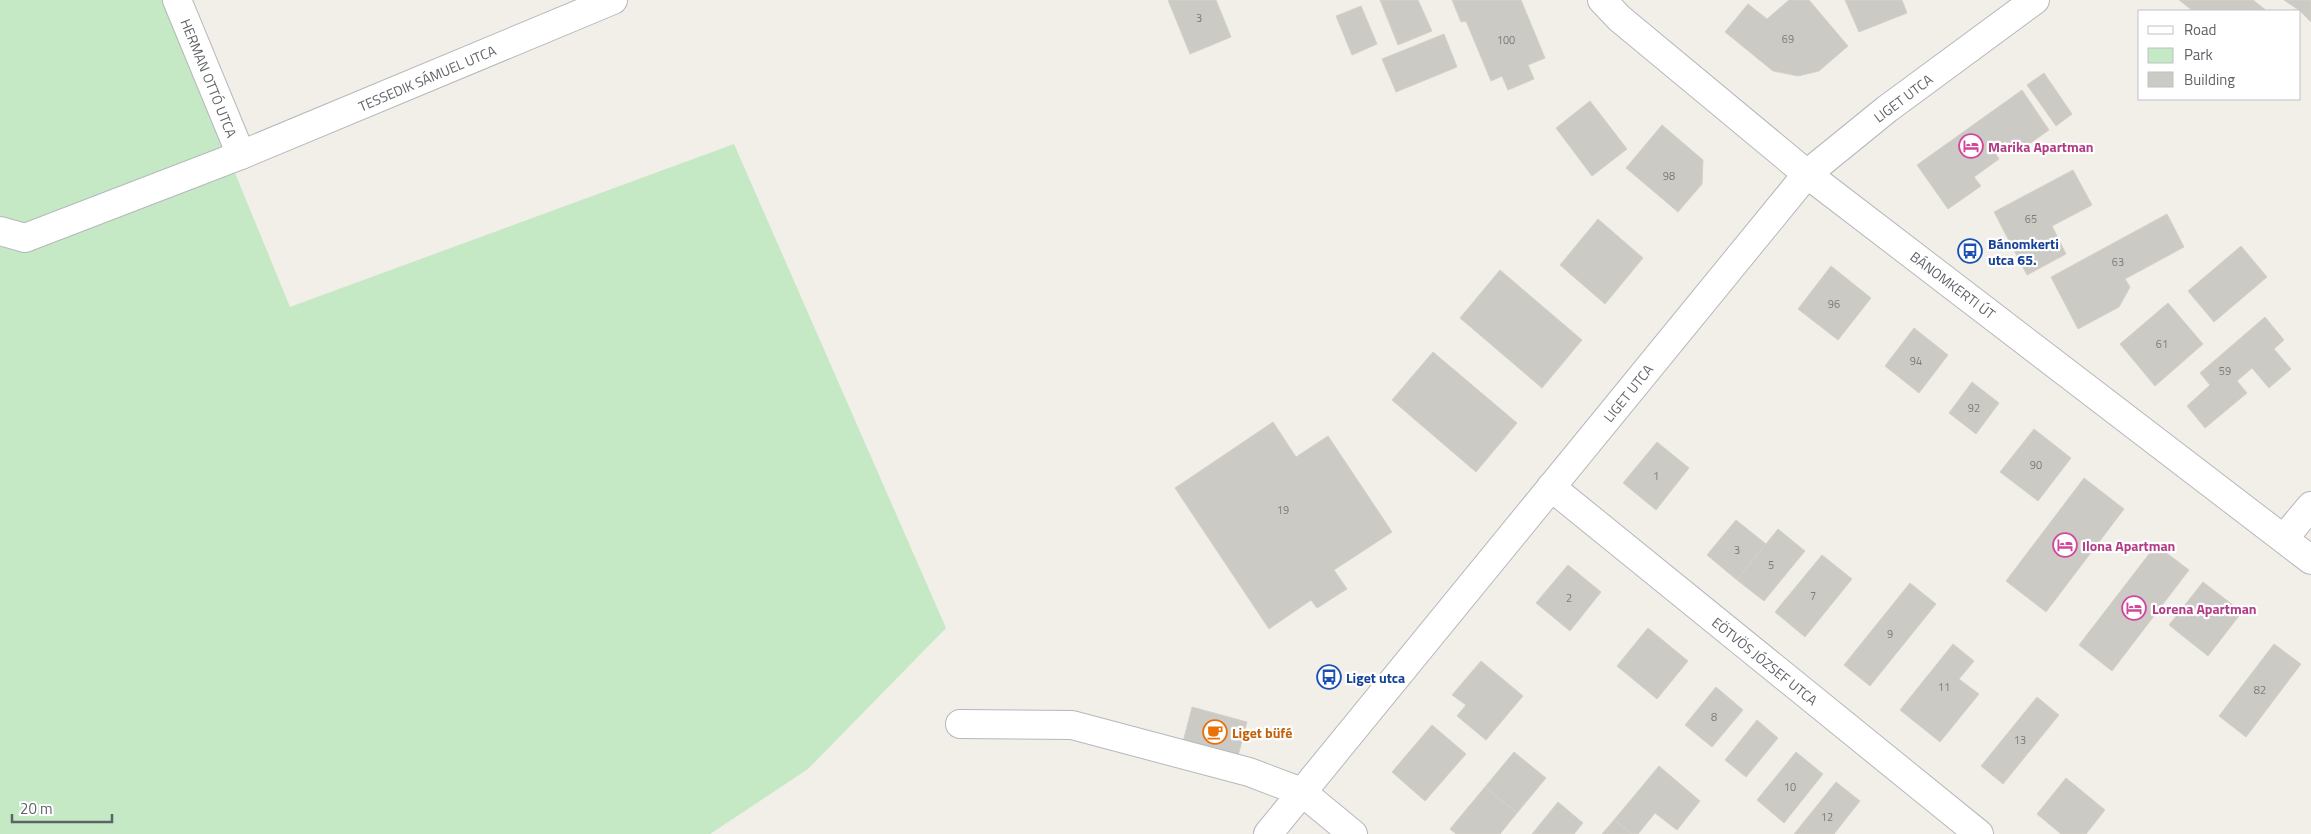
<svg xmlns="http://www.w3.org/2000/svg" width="2311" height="834" viewBox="0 0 2311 834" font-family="'Titillium Web',sans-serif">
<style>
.green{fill:#c5e8c5}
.building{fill:#cccac5;stroke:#d6d1c6}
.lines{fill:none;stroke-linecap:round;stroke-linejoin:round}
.minor-casing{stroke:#b5b8bc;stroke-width:30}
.minor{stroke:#fff;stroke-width:28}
.labels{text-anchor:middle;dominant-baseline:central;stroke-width:4.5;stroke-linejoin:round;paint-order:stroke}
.number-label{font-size:11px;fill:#7a7d7f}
.street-label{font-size:14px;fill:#5f6368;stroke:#fff}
.hotel-label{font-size:14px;font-weight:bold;fill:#b23c85;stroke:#fff;text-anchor:start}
.transit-label{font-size:14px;font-weight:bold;fill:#164399;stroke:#fff;text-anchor:start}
.food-label{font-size:14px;font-weight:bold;fill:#c56008;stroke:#fff;text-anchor:start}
</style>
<rect width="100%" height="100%" fill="#f1efe8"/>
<polygon class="green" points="0,0 164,0 290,307 734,144 946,628 808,769 710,834 0,834"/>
<g class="building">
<polygon points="1168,0 1216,0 1231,37 1190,54"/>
<polygon points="1380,0 1418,0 1432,31 1398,45"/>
<polygon points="1452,0 1521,0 1545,58 1528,65 1534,79 1508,90 1502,76 1491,81 1466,21 1461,22"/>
<polygon points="1789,0 1809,0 1848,46 1819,71 1798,76 1773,71 1725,32 1748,4 1767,19"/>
<polygon points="1845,0 1902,0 1907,13 1859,32"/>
<polygon points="2179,0 2253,0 2267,11 2193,11"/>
<polygon points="2284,0 2311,0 2311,22 2300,11"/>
<polygon points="1361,6 1377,44 1352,55 1336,16"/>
<polygon points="1444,34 1457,67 1396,92 1382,59"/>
<polygon points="2044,73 2072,114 2056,126 2027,85"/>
<polygon points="2022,90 2049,130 2015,154 2006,141 1993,150 1999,159 1974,177 1981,186 1948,209 1917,165"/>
<polygon points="1590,101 1627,149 1592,176 1556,128"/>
<polygon points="1662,125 1703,160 1702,184 1678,212 1626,168"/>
<polygon points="2073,170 2092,205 2052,226 2066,254 2027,275 1994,212"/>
<polygon points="2167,214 2184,247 2125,279 2130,287 2119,307 2078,329 2051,277"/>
<polygon points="1598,219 1643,258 1605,304 1560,265"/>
<polygon points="2241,246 2267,277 2214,322 2188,291"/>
<polygon points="1831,266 1871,298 1838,340 1798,309"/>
<polygon points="1500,270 1582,340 1542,388 1460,318"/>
<polygon points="2168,303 2203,344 2155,386 2120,344"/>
<polygon points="2265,317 2284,340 2274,349 2291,369 2269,388 2252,368 2237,381 2247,393 2205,428 2187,406 2210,385 2200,373"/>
<polygon points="1914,328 1948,355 1919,393 1885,366"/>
<polygon points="1433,352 1517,423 1476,472 1392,400"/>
<polygon points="1972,382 1999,403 1976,434 1949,413"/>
<polygon points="1273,422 1296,457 1328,436 1392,532 1334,570 1347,589 1317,608 1311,600 1269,629 1175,488"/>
<polygon points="2034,429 2071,458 2038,501 2000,472"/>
<polygon points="1657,442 1689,468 1656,510 1623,483"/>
<polygon points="2084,478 2124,509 2046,612 2006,581"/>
<polygon points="1736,520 1766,544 1737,580 1707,555"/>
<polygon points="1778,529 1805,551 1764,601 1737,580"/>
<polygon points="2156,545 2189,570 2112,671 2079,645"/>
<polygon points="1822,555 1852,579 1805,637 1775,612"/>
<polygon points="1568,565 1601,592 1570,631 1536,603"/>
<polygon points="2203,582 2242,612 2208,656 2169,625"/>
<polygon points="1910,583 1936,604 1870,686 1844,665"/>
<polygon points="1648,628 1688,661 1657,699 1617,666"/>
<polygon points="1953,644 1974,661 1959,679 1979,694 1940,742 1900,710"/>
<polygon points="2274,644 2301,664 2246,737 2219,716"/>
<polygon points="1481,661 1523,696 1486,740 1457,716 1466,705 1452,695"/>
<polygon points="1716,687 1743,710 1712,747 1685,725"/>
<polygon points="2037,697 2059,715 2003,784 1981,766"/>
<polygon points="1192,707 1247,722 1238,756 1183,742"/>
<polygon points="1757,720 1778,738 1746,777 1725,760"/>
<polygon points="1432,725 1466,754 1425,801 1392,772"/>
<polygon points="1514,752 1546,778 1517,813 1485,787"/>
<polygon points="1796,752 1823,774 1784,823 1757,800"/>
<polygon points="1659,766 1700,801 1677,830 1655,813 1638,834 1632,834 1614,820"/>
<polygon points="2066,778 2105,810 2086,834 2061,834 2037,814"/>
<polygon points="1836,782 1860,801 1834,834 1794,834"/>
<polygon points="1485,787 1517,813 1500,834 1456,834 1450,829"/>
<polygon points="1558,802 1583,823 1574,834 1532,834"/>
<polygon points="1614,820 1632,834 1602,834"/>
</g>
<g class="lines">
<g class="minor-casing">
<g id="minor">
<polyline points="177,0 241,155"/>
<polyline points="1602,0 1619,18 1807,174 2311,560"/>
<polyline points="0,231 25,238 241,155 613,0"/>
<polyline points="1551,487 1979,834"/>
<polyline points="2285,537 2311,506"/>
<polyline points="960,724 1072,725 1249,772 1302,792 1353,834"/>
<polyline points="1268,834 1807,174 1887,109 2035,0"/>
</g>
</g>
<use href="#minor" class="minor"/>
</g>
<defs>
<g id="hotel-ring" transform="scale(1.25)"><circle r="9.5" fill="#fff" stroke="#d1479c" stroke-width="1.5"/><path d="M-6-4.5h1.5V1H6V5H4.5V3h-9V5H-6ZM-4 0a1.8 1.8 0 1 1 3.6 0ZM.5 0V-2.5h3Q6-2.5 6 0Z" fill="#d1479c"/></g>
<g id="bus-ring" transform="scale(1.25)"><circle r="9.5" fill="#fff" stroke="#1a4fb4" stroke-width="1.5"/><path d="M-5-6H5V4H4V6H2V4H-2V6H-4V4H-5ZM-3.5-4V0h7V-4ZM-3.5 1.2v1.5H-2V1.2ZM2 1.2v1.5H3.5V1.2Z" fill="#1a4fb4"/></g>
<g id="cafe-ring" transform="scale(1.25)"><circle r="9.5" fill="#fff" stroke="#e8710a" stroke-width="1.5"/><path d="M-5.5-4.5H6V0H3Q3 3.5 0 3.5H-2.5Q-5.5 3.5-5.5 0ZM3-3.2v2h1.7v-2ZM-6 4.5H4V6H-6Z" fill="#e8710a"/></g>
</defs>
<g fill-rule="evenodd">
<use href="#hotel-ring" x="1971" y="146"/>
<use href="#bus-ring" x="1970" y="251"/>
<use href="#hotel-ring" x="2065" y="545"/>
<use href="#hotel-ring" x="2134" y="608"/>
<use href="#bus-ring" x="1329" y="677"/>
<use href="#cafe-ring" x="1215" y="732"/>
</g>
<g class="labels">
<g class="number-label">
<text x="1199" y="18">3</text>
<text x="1788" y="39">69</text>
<text x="1506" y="40">100</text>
<text x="1669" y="176">98</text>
<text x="2031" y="219">65</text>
<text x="2118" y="262">63</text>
<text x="1834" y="304">96</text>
<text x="2162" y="344">61</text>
<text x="1916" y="361">94</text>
<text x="2225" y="371">59</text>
<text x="1974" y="408">92</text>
<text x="2036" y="465">90</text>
<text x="1656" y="476">1</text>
<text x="1283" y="510">19</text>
<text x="1737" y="550">3</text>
<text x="1771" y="565">5</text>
<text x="1813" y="596">7</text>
<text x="1569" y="598">2</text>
<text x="1890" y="634">9</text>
<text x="1944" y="687">11</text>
<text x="2260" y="690">82</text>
<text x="1714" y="717">8</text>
<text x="2020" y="740">13</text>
<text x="1790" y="787">10</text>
<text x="1827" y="817">12</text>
</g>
<g class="street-label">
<text transform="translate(209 78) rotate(68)">HERMAN OTTÓ UTCA</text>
<text transform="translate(427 78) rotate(-23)">TESSEDIK SÁMUEL UTCA</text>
<text transform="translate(1903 98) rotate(-37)">LIGET UTCA</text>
<text transform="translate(1953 285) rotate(37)">BÁNOMKERTI ÚT</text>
<text transform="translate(1628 393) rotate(-51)">LIGET UTCA</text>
<text transform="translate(1765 661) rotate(39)">EÖTVÖS JÓZSEF UTCA</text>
</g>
<g class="hotel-label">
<text x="1988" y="146">Marika Apartman</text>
<text x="2082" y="545">Ilona Apartman</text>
<text x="2152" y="608">Lorena Apartman</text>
</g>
<g class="transit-label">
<text x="1988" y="243">Bánomkerti<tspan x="1988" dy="16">utca 65.</tspan></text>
<text x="1346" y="677">Liget utca</text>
</g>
<g class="food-label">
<text x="1232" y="732">Liget büfé</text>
</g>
</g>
<rect x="2138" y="10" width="162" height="90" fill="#ffffff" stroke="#bfc1c3"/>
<rect x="2148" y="26" width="25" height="8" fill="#ffffff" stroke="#bfc1c3"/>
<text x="2184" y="35" font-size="15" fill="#5f6368">Road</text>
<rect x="2148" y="48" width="25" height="15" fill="#c5e8c5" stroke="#bfc1c3"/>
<text x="2184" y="60" font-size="15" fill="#5f6368">Park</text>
<rect x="2148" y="72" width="25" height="15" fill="#cccac5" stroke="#bfc1c3"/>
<text x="2184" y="85" font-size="15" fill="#5f6368">Building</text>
<path d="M12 814v8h100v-8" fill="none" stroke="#5f6368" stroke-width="2.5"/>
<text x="20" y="814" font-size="15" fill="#5f6368" stroke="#ffffff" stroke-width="4" paint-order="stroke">20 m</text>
</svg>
